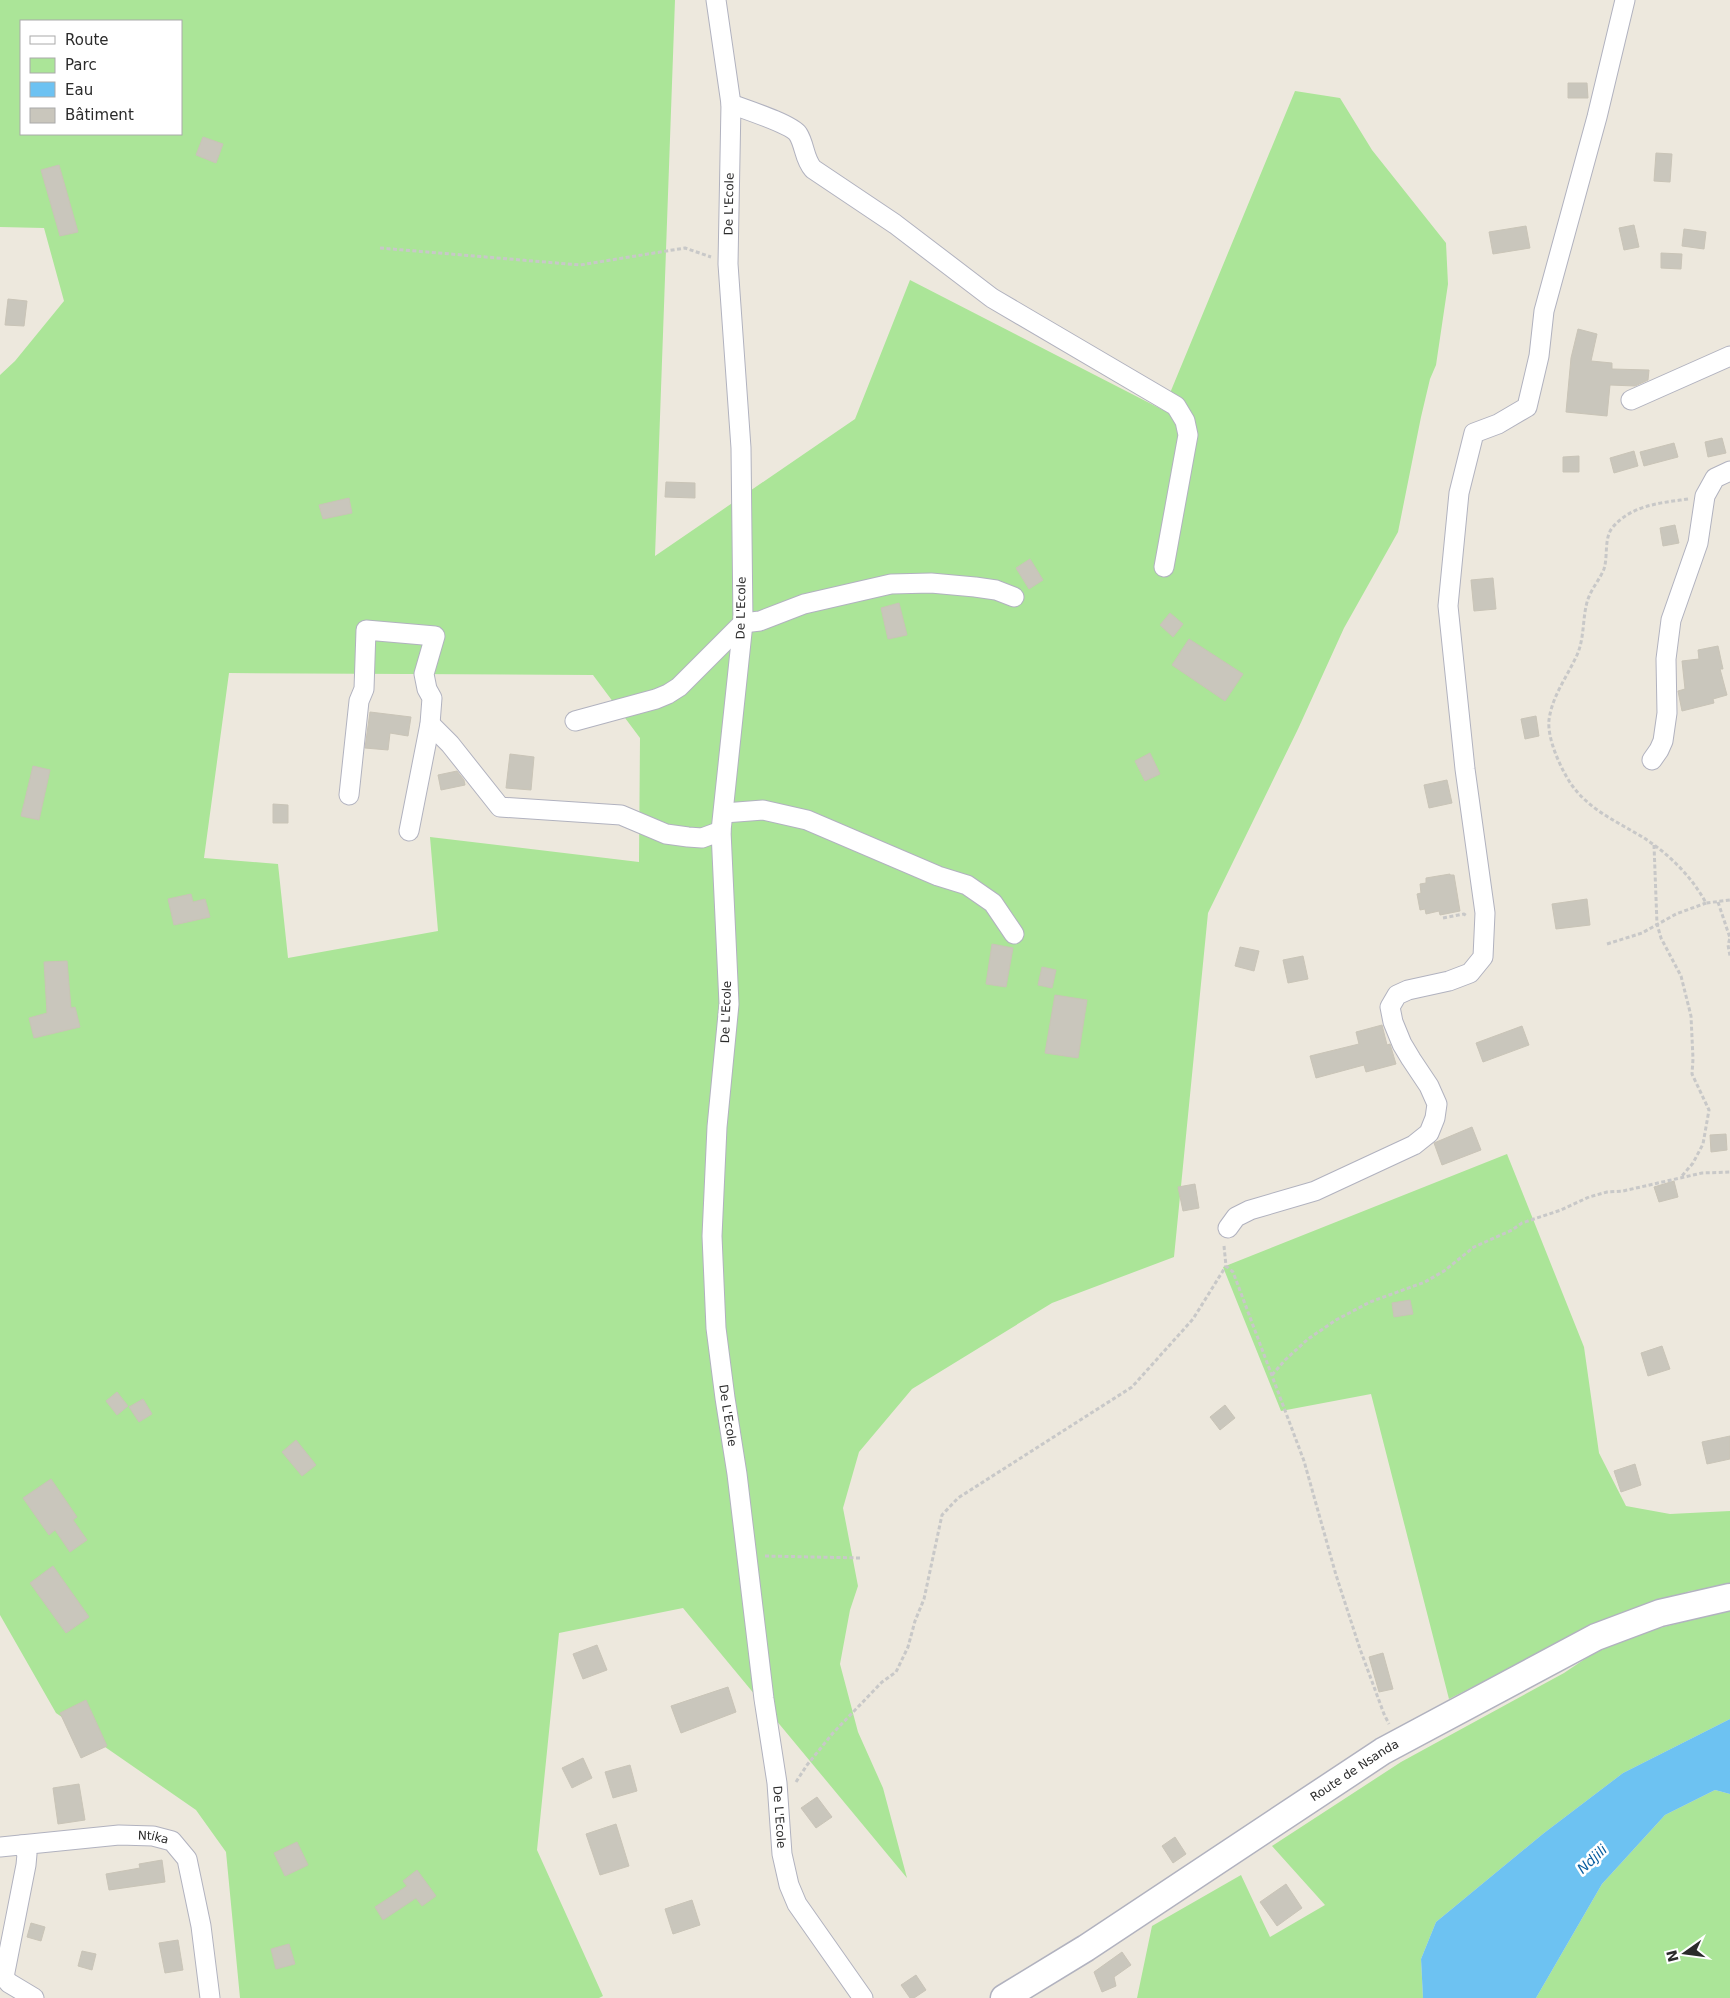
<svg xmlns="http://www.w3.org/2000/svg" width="1730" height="1998" viewBox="0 0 1730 1998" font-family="'DejaVu Sans',sans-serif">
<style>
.green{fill:#abe598;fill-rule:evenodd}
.water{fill:#6dc2f2}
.building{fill:#c9c6bc;stroke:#c9c4b7}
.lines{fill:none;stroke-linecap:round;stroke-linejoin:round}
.street-casing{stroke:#b1b2bf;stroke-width:21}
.secondary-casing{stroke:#b1b2bf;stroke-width:29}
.path{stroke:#c8c8c8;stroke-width:3;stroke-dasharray:4 2.5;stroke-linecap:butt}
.street{stroke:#fff;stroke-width:19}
.secondary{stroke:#fff;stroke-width:26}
.labels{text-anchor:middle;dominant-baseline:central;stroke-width:5;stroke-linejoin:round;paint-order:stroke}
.street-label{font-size:12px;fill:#2b2b2b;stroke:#fff}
.water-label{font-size:14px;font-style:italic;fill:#0a5fa1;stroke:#fff}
</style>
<rect width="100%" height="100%" fill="#ede8dd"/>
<g class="green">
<path d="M0 0H675L655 556 855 419 910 280 1163 410 1295 91 1340 98 1372 150 1446 243 1448 284 1436 365 1430 379 1421 417 1398 532 1344 628 1298 729 1208 913 1174 1257 1052 1303 912 1389 859 1452 843 1508 858 1586 850 1610 840 1664 858 1732 883 1788 907 1878 683 1608 559 1633 537 1850 603 1996 599 1998H240L226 1852 196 1810 56 1713 0 1615V375L15 361 64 301 44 228 0 227ZM21 21H181V134H21ZM229 673 593 675 640 738 639 862 430 837 438 931 288 958 278 864 204 858Z"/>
<polygon points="1507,1154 1584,1347 1599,1453 1626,1506 1670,1514 1730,1511 1730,1586 1690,1591 1601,1623 1449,1699 1371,1394 1281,1411 1223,1267"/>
<polygon points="1730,1611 1730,1719 1623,1773 1544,1833 1436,1922 1421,1959 1423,1998 1137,1998 1152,1926 1241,1875 1270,1937 1325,1905 1272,1846 1401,1762 1564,1673 1613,1640 1718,1613"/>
<polygon points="1715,1790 1730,1794 1730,1998 1536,1998 1602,1884 1665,1815"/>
</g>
<polygon class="water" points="1730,1719 1730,1794 1715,1790 1665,1815 1602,1884 1536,1998 1423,1998 1421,1959 1436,1922 1544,1833 1623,1773"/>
<g class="building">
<polygon points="1568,83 1587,83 1588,98 1568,98"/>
<polygon points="203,137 223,144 216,163 196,155"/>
<polygon points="1656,153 1672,154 1670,182 1654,181"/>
<polygon points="59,165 78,232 60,236 41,170"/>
<polygon points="1634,225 1639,247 1624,250 1619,228"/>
<polygon points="1526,226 1530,248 1493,254 1489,232"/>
<polygon points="1684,229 1706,232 1704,249 1682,246"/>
<polygon points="1661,253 1682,254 1681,269 1661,268"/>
<polygon points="8,299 27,301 24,326 5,325"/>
<polygon points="1578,329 1597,334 1591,361 1612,363 1612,369 1649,370 1648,380 1635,386 1610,385 1607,416 1566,412 1571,358"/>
<polygon points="1722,438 1726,453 1708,457 1705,442"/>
<polygon points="1674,443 1678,457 1644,466 1640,452"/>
<polygon points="1634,451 1638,466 1614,473 1610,458"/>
<polygon points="1579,456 1579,472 1563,472 1563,457"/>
<polygon points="666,482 695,483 695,498 665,497"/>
<polygon points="349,498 352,513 323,519 319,505"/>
<polygon points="1675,525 1679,543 1663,546 1660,528"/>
<polygon points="1030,559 1043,580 1029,589 1016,568"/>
<polygon points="1493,578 1496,609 1474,611 1471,580"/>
<polygon points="899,603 907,635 888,639 881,608"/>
<polygon points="1170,613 1183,624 1173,637 1160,625"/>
<polygon points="1189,639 1243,674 1225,701 1172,665"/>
<polygon points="1718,646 1723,669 1720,669 1727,695 1713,699 1714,703 1682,711 1678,691 1685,689 1682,661 1699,659 1698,650"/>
<polygon points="370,712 411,717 408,736 390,733 388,750 365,748"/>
<polygon points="1536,716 1539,736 1525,739 1521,719"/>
<polygon points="1150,753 1160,774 1145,781 1135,761"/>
<polygon points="510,754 534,757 531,790 506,788"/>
<polygon points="33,766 50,770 39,820 21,816"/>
<polygon points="457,771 464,780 465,785 441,790 438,775"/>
<polygon points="1447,780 1452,803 1429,808 1424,785"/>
<polygon points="273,804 288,805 288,823 273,823"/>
<polygon points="1450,874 1450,875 1454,875 1460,911 1440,915 1439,911 1426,914 1425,909 1420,910 1417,894 1421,893 1420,884 1426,883 1426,878"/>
<polygon points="191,894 193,902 205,899 210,917 174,925 168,899"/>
<polygon points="1587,899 1590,925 1556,929 1552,904"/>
<polygon points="992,944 1013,948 1006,987 986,984"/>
<polygon points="1240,947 1259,951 1254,971 1235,966"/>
<polygon points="1303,956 1308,979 1288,983 1283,960"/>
<polygon points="67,961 71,1008 75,1007 80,1027 34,1038 29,1018 47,1013 44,962"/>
<polygon points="1042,967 1056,970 1052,988 1038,985"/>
<polygon points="1055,995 1087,1000 1078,1058 1045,1053"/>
<polygon points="1382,1025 1387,1045 1390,1044 1396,1064 1366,1072 1364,1065 1316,1078 1310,1056 1359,1044 1356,1032"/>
<polygon points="1522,1026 1529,1045 1483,1062 1476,1043"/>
<polygon points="1472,1127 1481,1150 1442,1165 1434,1143"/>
<polygon points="1726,1134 1727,1150 1711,1152 1710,1135"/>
<polygon points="1674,1181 1678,1197 1659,1202 1654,1187"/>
<polygon points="1195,1184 1199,1208 1183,1211 1178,1187"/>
<polygon points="1410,1300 1413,1314 1394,1317 1392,1303"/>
<polygon points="1662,1346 1670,1369 1648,1376 1641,1353"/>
<polygon points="117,1392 128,1406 117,1415 106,1401"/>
<polygon points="143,1399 152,1414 139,1422 129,1407"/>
<polygon points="1225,1405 1235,1418 1220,1430 1210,1417"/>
<polygon points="1730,1436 1730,1459 1707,1464 1702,1442"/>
<polygon points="296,1440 316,1465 302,1476 282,1452"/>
<polygon points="1635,1464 1641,1485 1621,1492 1614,1471"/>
<polygon points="51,1479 77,1517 73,1520 87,1540 70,1552 55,1530 49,1535 23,1498"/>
<polygon points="53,1566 89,1617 66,1633 30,1583"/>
<polygon points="597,1645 607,1670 583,1679 573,1654"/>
<polygon points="1383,1653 1393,1689 1379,1692 1369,1657"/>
<polygon points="728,1687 736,1712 681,1733 671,1706"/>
<polygon points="86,1700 107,1746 81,1758 60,1713"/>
<polygon points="583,1758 592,1778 572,1788 562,1768"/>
<polygon points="630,1765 637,1791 613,1798 605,1772"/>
<polygon points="79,1784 85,1820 58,1824 53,1788"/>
<polygon points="817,1797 832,1817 816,1828 801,1808"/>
<polygon points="616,1824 629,1866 600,1875 586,1834"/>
<polygon points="1175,1837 1186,1854 1173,1863 1162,1846"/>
<polygon points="297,1842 308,1865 285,1876 274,1853"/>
<polygon points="162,1860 165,1882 109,1890 106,1874 140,1868 139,1864"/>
<polygon points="417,1870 436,1896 422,1906 416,1898 383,1920 375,1907 407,1886 403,1881"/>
<polygon points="1286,1884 1302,1908 1277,1926 1260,1902"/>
<polygon points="692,1900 700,1925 673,1934 665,1909"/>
<polygon points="31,1923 45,1927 41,1941 27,1937"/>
<polygon points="178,1940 183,1970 165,1973 159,1943"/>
<polygon points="289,1944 295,1964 276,1969 271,1949"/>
<polygon points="82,1951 96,1954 92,1970 78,1966"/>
<polygon points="1122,1952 1131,1965 1114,1977 1116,1986 1102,1992 1094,1972"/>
<polygon points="916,1975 926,1990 914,1998 910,1998 901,1985"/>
</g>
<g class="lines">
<g class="street-casing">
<g id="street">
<path id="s1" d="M716 0 731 104 728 264 741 448 743 623 721 831 729 1004 717 1127 712 1236 716 1328 725 1398 737 1474 764 1699 777 1783 782 1854 789 1885 797 1904 863 1998"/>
<path d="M731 104C744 109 791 124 798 134 805 145 804 159 813 169L895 224 992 298 1176 406 1185 421 1188 435 1164 567"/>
<polyline points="1631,400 1730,356"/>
<polyline points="575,721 656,699 668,694 679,687 743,623 760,621 804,604 891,584 931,583 975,587 996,590 1014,597"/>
<polyline points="430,724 450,744 500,807 621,815 666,834 688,837 702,838 721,831"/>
<polyline points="1652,760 1659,750 1663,741 1667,713 1666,659 1671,620 1698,543 1705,496 1715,478 1730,471"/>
<polyline points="349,795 359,701 364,689 366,630 435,636 424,674 427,689 432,698 430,724 409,831"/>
<polyline points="724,813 763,810 807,820 938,876 967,885 993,903 1014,934"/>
<polyline points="1228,1228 1236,1217 1250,1210 1315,1191 1414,1145 1429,1133 1435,1118 1437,1104 1429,1086 1411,1059 1402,1044 1393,1022 1390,1007 1397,995 1408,990 1449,981 1470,973 1483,957 1485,913 1465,769 1448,606 1459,493 1474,433 1498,424 1527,407 1539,356 1544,311 1597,117 1625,0"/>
<polyline points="22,1845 27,1854 26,1865 4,1977 9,1983 34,1998"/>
<path id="s2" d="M0 1847 119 1835 153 1836 172 1841 187 1859 201 1926 210 1998"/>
</g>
</g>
<g class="secondary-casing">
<g id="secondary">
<path id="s3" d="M1004 1998 1086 1948 1383 1751 1596 1637 1660 1613 1730 1597"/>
</g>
</g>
<g class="path">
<polyline points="380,248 580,265 685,248 711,257"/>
<path d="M1688 499C1660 503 1631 505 1612 528 1604 539 1608 556 1604 569 1600 579 1592 588 1588 599 1582 617 1585 637 1577 655 1567 677 1552 696 1549 720 1547 739 1561 769 1571 784 1589 810 1618 822 1644 838 1669 854 1692 877 1706 903L1730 900"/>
<polyline points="1654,845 1657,924 1661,938 1681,976 1691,1016 1693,1059 1692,1074 1709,1110 1703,1144 1693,1163 1682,1176"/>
<polyline points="1718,902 1730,938 1728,945 1730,956"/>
<polyline points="1443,918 1464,914 1467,916"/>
<polyline points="1607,944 1642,933 1676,914 1706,903"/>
<polyline points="1224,1246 1226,1266 1233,1272 1304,1461 1336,1575 1360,1649 1384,1714 1389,1724"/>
<polyline points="1272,1375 1285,1360 1308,1339 1336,1320 1370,1302 1425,1282 1444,1271 1474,1247 1512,1230 1522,1223 1561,1210 1589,1197 1607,1192 1623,1191 1702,1173 1730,1172"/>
<polyline points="765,1556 862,1558"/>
<polyline points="796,1782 807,1765 833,1733 882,1682 896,1672 908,1647 915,1621 924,1599 942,1515 958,1498 1132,1387 1193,1319 1226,1266"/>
</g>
<use href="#street" class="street"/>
<use href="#secondary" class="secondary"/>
</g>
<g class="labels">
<g class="street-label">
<text transform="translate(729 204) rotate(-89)">De L'Ecole</text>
<text transform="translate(741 608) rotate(-89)">De L'Ecole</text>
<text transform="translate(726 1012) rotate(-88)">De L'Ecole</text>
<text stroke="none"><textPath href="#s1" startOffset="1420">De L'Ecole</textPath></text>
<text stroke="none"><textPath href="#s3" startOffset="418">Route de Nsanda</textPath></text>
<text stroke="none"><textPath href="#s1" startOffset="1825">De L'Ecole</textPath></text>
<text stroke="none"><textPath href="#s2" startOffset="154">Ntika</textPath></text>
</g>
<g class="water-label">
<text transform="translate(1592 1859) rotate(-43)">Ndjili</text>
</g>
</g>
<rect x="20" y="20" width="162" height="115" fill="#ffffff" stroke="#aaaaaa"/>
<rect x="30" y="36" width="25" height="8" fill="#ffffff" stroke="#aaaaaa"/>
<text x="65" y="45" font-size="15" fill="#2b2b2b">Route</text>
<rect x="30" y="58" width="25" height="15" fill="#abe598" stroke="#aaaaaa"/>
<text x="65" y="70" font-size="15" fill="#2b2b2b">Parc</text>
<rect x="30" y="82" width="25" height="15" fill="#6dc2f2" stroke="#aaaaaa"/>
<text x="65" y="95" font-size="15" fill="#2b2b2b">Eau</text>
<rect x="30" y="108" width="25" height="15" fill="#c9c6bc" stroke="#aaaaaa"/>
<text x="65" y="120" font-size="15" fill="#2b2b2b">Bâtiment</text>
<g transform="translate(1685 1953) rotate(256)" stroke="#ffffff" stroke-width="4" paint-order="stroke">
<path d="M0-4L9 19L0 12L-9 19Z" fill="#2b2b2b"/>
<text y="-8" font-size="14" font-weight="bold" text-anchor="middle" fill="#2b2b2b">N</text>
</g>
</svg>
